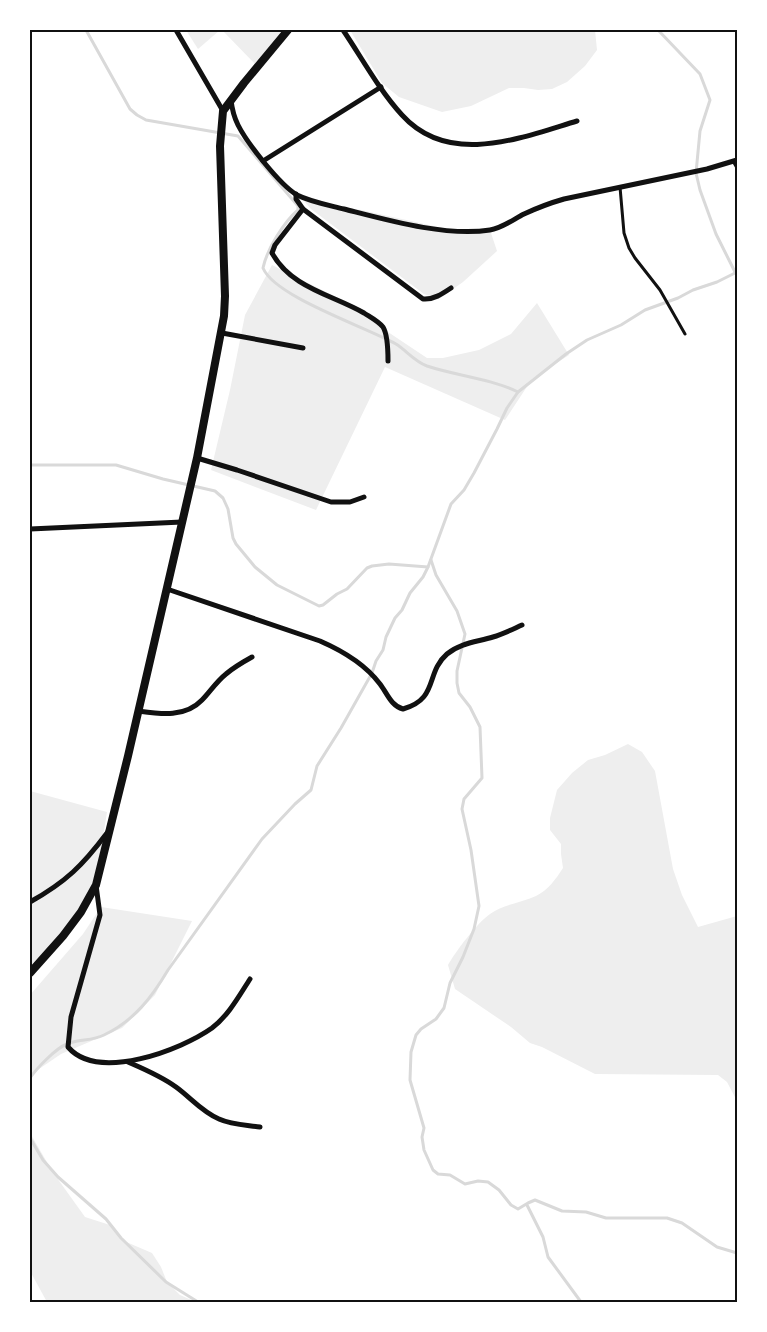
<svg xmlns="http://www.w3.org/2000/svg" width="767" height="1332" viewBox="0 0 767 1332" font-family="Karla,sans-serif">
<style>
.green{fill:#eee}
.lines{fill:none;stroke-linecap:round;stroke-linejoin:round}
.stream{stroke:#d9d9d9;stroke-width:3}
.service{stroke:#111;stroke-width:3}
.minor{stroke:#111;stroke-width:5}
.tertiary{stroke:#111;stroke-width:8}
.neatline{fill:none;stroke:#111;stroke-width:2}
</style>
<rect width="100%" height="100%" fill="#fff"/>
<g class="green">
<polygon points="186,30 220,30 198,49"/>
<polygon points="222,30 292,30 258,67"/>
<polygon points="350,30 595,30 597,50 585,66 567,82 552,89 538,90 524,88 509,88 471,106 442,112 399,97 382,83"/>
<polygon points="304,201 361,210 447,229 491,233 497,251 463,282 439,299 424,294 311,209"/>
<polygon points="272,265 350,304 382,328 427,358 443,358 479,350 511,334 537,303 569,355 532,379 505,420 385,367 316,510 211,470 230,390 245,315"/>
<path d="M628 744 642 752 655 771 673 869 682 895 698 927 737 916V1101L727 1082 718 1075 595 1074 542 1047 530 1043 511 1027 455 989 448 965C456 951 477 923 490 914 504 904 521 903 536 896 548 890 556 879 563 868L561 854V844L550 830V818L557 790 572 773 588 760 605 755Z"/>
<path d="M30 791 107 812C101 849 96 891 73 922 61 939 44 951 30 966Z"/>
<polygon points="101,907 192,921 155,995 122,1028 61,1054 36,1071 30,1079 30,995 83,934"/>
<polygon points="30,1133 52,1171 85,1217 113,1226 124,1241 152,1253 161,1267 167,1282 180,1295 196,1302 47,1302 30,1271"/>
</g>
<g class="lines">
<g class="stream">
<path d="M86 30 130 109 137 115 146 120 238 136 298 206V210C284 222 267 249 263 268 275 297 366 327 396 344 407 351 414 361 427 366 457 376 489 378 518 392"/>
<polyline points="658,30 700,74 710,100 700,131 696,173 700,190 716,234 735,272"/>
<polyline points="30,465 116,465 163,479 215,491 223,498 228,509 233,538 236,544 255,567 277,585 319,606 323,605 337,594 347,589 367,568 372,566 389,564 428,567"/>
<polyline points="431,560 436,575 457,611 465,634 457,671 457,683 459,693 470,707 480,727 482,778 464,799 462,809 471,850 479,906 474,929 463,957 450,983 444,1008 436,1019 421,1029 416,1035 411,1052 410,1080 424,1128 422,1137 424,1150 433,1170 438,1174 450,1175 465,1184 478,1181 488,1182 499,1190 511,1205 518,1209 528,1203 535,1200 562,1211 586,1212 606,1218 667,1218 682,1223 717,1247 737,1253"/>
<path d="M30 1078C37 1068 56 1048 67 1044 79 1039 92 1041 104 1035 134 1021 152 997 168 970L262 839 295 804 311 790 317 766 341 728 372 673 376 661 383 650 386 637 395 618 402 610 410 593 423 577 428 567 451 504 464 490 474 473 497 429 507 408 518 392 566 354 587 340 621 325 645 310 678 298 693 290 717 282 737 272"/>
<polyline points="30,1138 43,1160 58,1177 106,1219 121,1238 166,1282 198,1302"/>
<polyline points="527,1205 543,1237 548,1257 581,1302"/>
</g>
<g class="service">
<polyline points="733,161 737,168"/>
<polyline points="620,187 624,233 629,248 635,258 660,290 685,334"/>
</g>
<g class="minor">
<polyline points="176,30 223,111"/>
<path d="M343 30C362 58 379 90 402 115 449 167 520 138 577 121"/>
<path d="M231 100C232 109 234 117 238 125 247 143 280 185 297 195 311 202 328 205 344 209 387 220 446 237 490 230 502 228 514 219 524 214 537 208 550 203 564 199L707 169 737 160"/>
<polyline points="263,161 381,87"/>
<path d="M296 194V199L303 209 423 299C433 300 442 294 451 288"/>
<path d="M303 209 275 245 272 253C291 288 333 295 364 313 370 317 378 321 383 327 388 335 388 351 388 361"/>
<polyline points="222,333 303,348"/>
<polyline points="197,458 237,470 331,502 350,502 364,497"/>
<polyline points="30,529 182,522"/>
<path d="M167 589 320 641C343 651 365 664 380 684 387 693 391 706 403 709 439 699 425 673 447 654 460 643 477 642 493 637 503 634 513 629 522 625"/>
<path d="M138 711C160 714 185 718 202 700 210 692 216 682 226 674 234 667 243 662 252 657"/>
<path d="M96 885 100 915 71 1017 68 1047C98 1082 181 1050 212 1028 228 1016 239 996 250 979"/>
<path d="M30 902C66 882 83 865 107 833"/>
<path d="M128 1062C144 1069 161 1076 176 1087 190 1097 202 1112 219 1119 232 1125 247 1125 260 1127"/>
</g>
<polyline class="tertiary" points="30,973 63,936 81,912 96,885 128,756 197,458 224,316 225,296 220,146 223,111 244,83 288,30"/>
</g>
<rect width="767" height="1332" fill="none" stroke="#ffffff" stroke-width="62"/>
<rect x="31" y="31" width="705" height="1270" class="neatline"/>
</svg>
